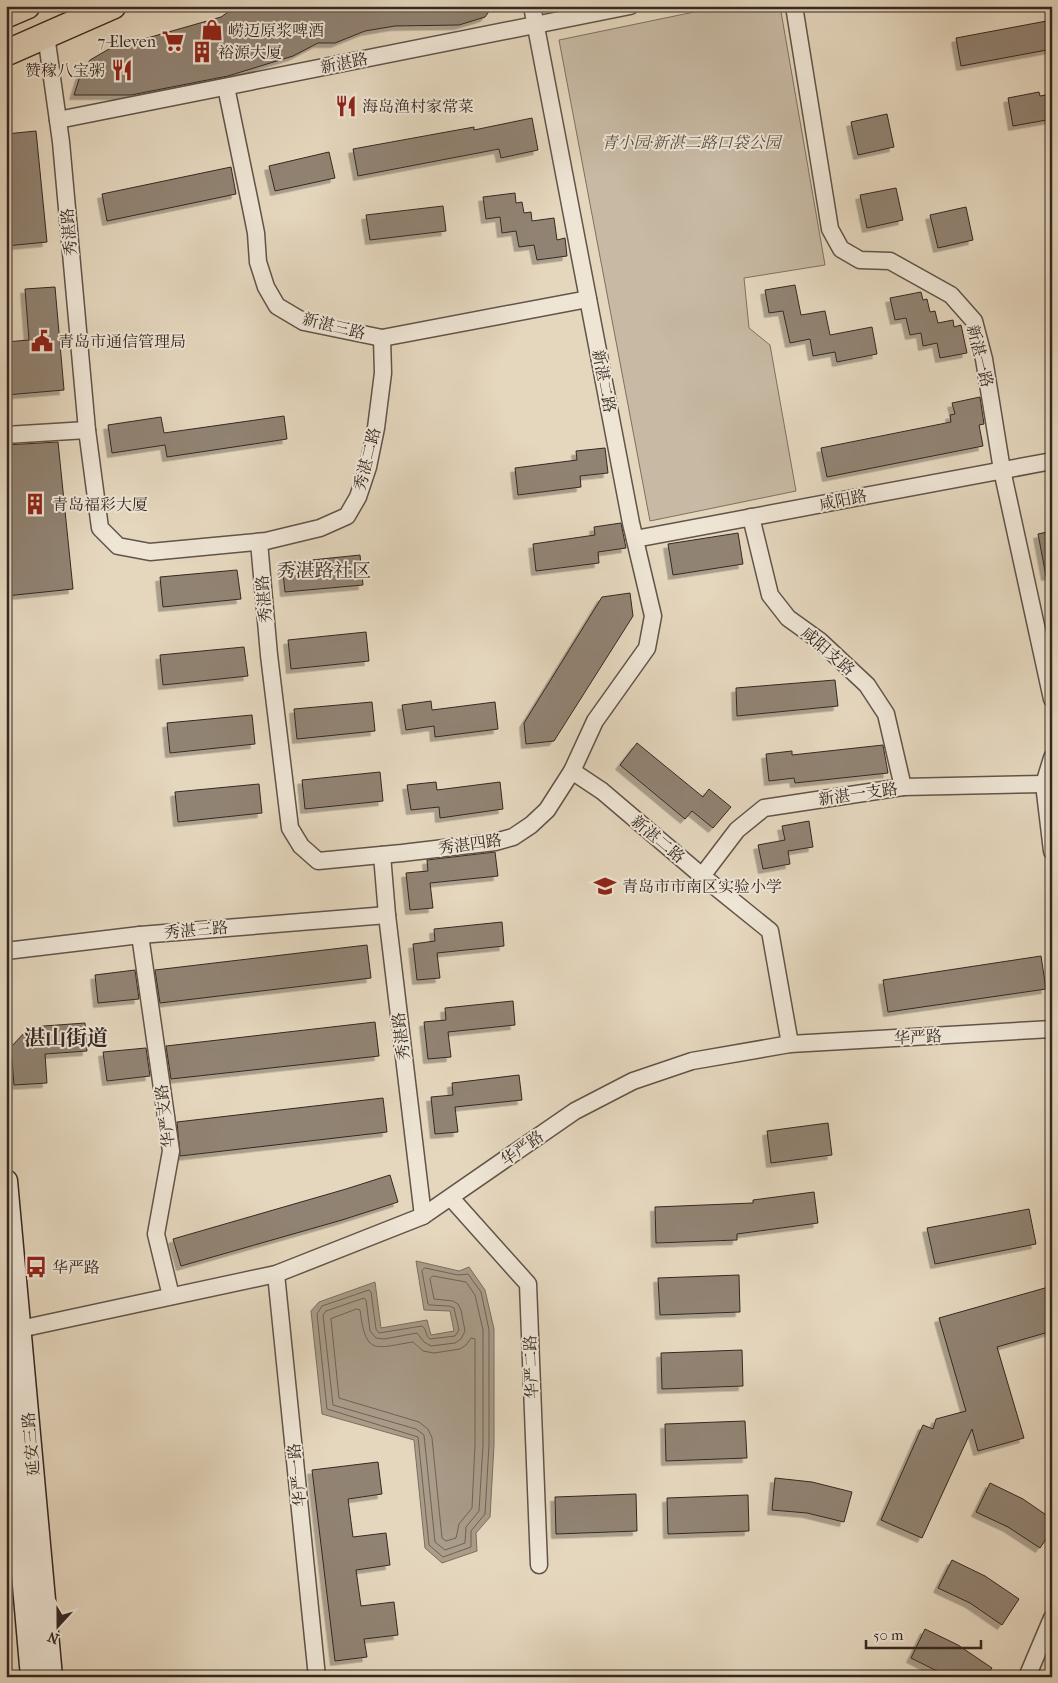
<svg xmlns="http://www.w3.org/2000/svg" width="1058" height="1683" viewBox="0 0 1058 1683" font-family="'IM FELL French Canon','Noto Serif SC',serif">
<style>
.green{fill:#c7b9a3;stroke:#7e7062}
.water{fill:#a99c89;stroke:#7b6e60}
.lines{fill:none;stroke-linecap:round;stroke-linejoin:round}
.shore{stroke:#6f6256;stroke-width:1}
.building{fill:#918373;stroke:#352822;filter:url(#shadow)}
.minor-casing{stroke:#615449;stroke-width:19}
.secondary-casing{stroke:#352822;stroke-width:25}
.primary-casing{stroke:#352822;stroke-width:28}
.minor{stroke:#eee5d5;stroke-width:16}
.secondary{stroke:#eee5d5;stroke-width:22}
.primary{stroke:#e5d7be;stroke-width:25}
.labels{text-anchor:middle;dominant-baseline:central;stroke-width:4;stroke-linejoin:round;paint-order:stroke}
.poi-label{font-size:16px;fill:#352822;stroke:#eee5d5;text-anchor:start}
.street-label{font-size:16px;fill:#352822;stroke:#eee5d5}
.park-label{font-size:16px;font-style:italic;fill:#5a4c42;stroke:#eee5d5}
.quarter-label{font-size:19px;fill:#352822;stroke:#eee5d5}
.district-label{font-size:21px;font-weight:bold;fill:#352822;stroke:#eee5d5}
</style>
<defs>
<filter id="shadow"><feDropShadow dx="-4.5" dy="4.5" stdDeviation="0" flood-color="#0004"/></filter>
</defs>
<rect width="100%" height="100%" fill="#e5d7be"/>
<filter id="stains"><feTurbulence type="fractalNoise" baseFrequency=".004" numOctaves="4"/><feColorMatrix values="0 0 0 0 .2 0 0 0 0 .09 0 0 0 0 .02 0 0 0 .5 -.17"/></filter>
<radialGradient id="worn" r=".72"><stop offset=".6" stop-color="#630" stop-opacity="0"/><stop offset="1" stop-color="#630" stop-opacity=".3"/></radialGradient>
<polygon class="green" points="723,6 780,6 825,265 744,278 749,328 770,345 796,491 650,521 559,40"/>
<polygon class="water" points="416,1261 459,1271 469,1267 485,1290 494,1329 494,1445 490,1517 476,1533 477,1551 442,1563 425,1548 414,1440 322,1414 311,1311 319,1302 375,1282 381,1328 427,1320 431,1335 454,1331 450,1311 424,1310"/>
<g class="lines">
<g class="shore">
<path d="M425 1268 458 1275 468 1274 481 1292 489 1330V1445L485 1514 471 1531V1547L443 1557 429 1545 418 1437 327 1409 317 1314 322 1306 369 1290 371 1292 376 1329 379 1333 422 1326C427 1329 425 1336 430 1339L455 1336 459 1330 454 1308 449 1306 430 1305 428 1304 422 1271Z"/>
<polygon points="433,1276 466,1282 475,1295 483,1330 483,1445 479,1511 466,1527 465,1543 445,1550 435,1542 424,1435 416,1429 333,1405 323,1315 326,1311 364,1298 366,1300 370,1331 376,1338 384,1339 417,1333 424,1342 431,1346 455,1343 461,1339 465,1331 461,1310 458,1304 453,1301 434,1299 430,1279"/>
<path d="M357 1309 360 1310C366 1356 374 1348 413 1342L423 1351 434 1353 460 1349 466 1345 471 1338 475 1339V1445L472 1508 459 1524 456 1538 446 1541 442 1538 432 1438 428 1429 419 1422 339 1398 331 1319Z"/>
</g>
</g>
<g class="building">
<polygon points="237,6 493,6 485,17 459,25 395,26 365,31 335,43 318,43 293,56 228,76 131,95 74,95 80,76 90,60 109,49 221,17"/>
<polygon points="1052,20 1052,49 961,66 956,38"/>
<polygon points="1039,92 1040,96 1052,94 1052,119 1013,126 1008,98"/>
<polygon points="887,114 894,147 858,155 851,122"/>
<polygon points="532,118 538,150 501,158 499,149 358,176 353,149 474,127 474,130"/>
<polygon points="36,131 47,242 6,246 6,134"/>
<polygon points="329,152 335,178 275,191 269,166"/>
<polygon points="231,167 236,194 107,221 102,194"/>
<polygon points="896,188 903,220 867,228 860,195"/>
<polygon points="515,193 516,203 522,202 524,213 531,212 532,221 554,218 557,240 565,238 567,256 537,260 534,245 519,247 516,231 502,233 500,217 486,219 483,197"/>
<polygon points="443,206 446,231 370,240 366,215"/>
<polygon points="966,207 973,240 938,248 930,215"/>
<polygon points="795,285 801,315 825,311 830,335 872,327 877,354 837,362 835,352 813,356 810,339 790,343 783,311 769,313 765,290"/>
<polygon points="55,287 64,390 6,395 6,342 29,340 25,289"/>
<polygon points="921,292 923,300 927,299 930,312 935,311 938,323 953,320 954,327 961,325 967,353 940,358 937,343 923,346 921,333 910,335 906,318 895,320 890,298"/>
<polygon points="980,397 984,424 979,425 983,446 827,477 821,448 951,422 950,415 955,414 952,403"/>
<polygon points="284,416 287,439 167,457 165,445 112,453 108,425 161,417 164,433"/>
<polygon points="58,442 73,589 6,596 6,445"/>
<polygon points="605,448 608,473 580,476 581,487 518,495 515,468 577,460 576,451"/>
<polygon points="621,523 626,548 598,552 599,563 536,571 533,544 595,535 594,527"/>
<polygon points="1052,531 1052,575 1046,576 1038,534"/>
<polygon points="738,533 743,564 673,575 668,544"/>
<polygon points="360,555 363,585 285,592 282,563"/>
<polygon points="237,570 241,599 163,607 160,577"/>
<polygon points="630,593 633,616 554,741 526,744 524,723 602,597"/>
<polygon points="366,632 369,661 291,669 288,640"/>
<polygon points="244,647 248,676 163,685 160,655"/>
<polygon points="835,680 838,706 737,716 736,688"/>
<polygon points="431,701 432,710 495,702 498,729 435,737 434,726 406,730 402,705"/>
<polygon points="372,702 375,731 297,739 294,709"/>
<polygon points="252,715 255,744 170,753 167,723"/>
<polygon points="637,743 703,797 709,789 731,807 713,828 692,811 685,819 620,765"/>
<polygon points="883,745 888,773 795,783 794,778 769,781 766,754 792,751 792,755"/>
<polygon points="380,772 383,801 305,809 302,780"/>
<polygon points="436,782 437,790 500,782 503,809 440,818 439,807 411,810 407,785"/>
<polygon points="259,784 262,813 178,822 175,792"/>
<polygon points="809,821 813,847 788,851 790,864 763,869 758,845 785,840 782,826"/>
<polygon points="495,852 498,876 430,883 433,908 410,910 406,873 428,871 427,860"/>
<polygon points="502,922 504,946 437,953 440,978 417,980 413,944 435,941 434,929"/>
<polygon points="367,945 371,978 160,1003 155,970"/>
<polygon points="1041,956 1046,989 888,1012 883,980"/>
<polygon points="135,970 139,999 98,1003 95,975"/>
<polygon points="513,1001 515,1025 448,1032 451,1057 428,1059 424,1022 446,1020 445,1008"/>
<polygon points="375,1022 379,1056 171,1079 166,1046"/>
<polygon points="85,1023 87,1051 45,1054 47,1083 14,1085 11,1047 30,1027"/>
<polygon points="146,1048 150,1076 107,1081 103,1052"/>
<polygon points="519,1075 522,1100 455,1107 458,1132 435,1134 431,1097 453,1095 452,1083"/>
<polygon points="383,1098 387,1132 180,1156 177,1122"/>
<polygon points="828,1123 832,1155 771,1163 767,1131"/>
<polygon points="390,1175 398,1202 342,1220 181,1266 173,1239 346,1189"/>
<polygon points="814,1192 818,1223 737,1234 737,1240 656,1243 655,1207 753,1203 753,1200"/>
<polygon points="1029,1209 1036,1244 935,1264 927,1228"/>
<polygon points="739,1275 740,1312 660,1315 658,1278"/>
<polygon points="1052,1286 1052,1331 997,1347 1024,1438 978,1451 972,1429 922,1538 881,1520 923,1425 933,1429 936,1419 966,1411 939,1318"/>
<polygon points="742,1350 743,1386 662,1389 661,1353"/>
<polygon points="745,1421 747,1458 666,1461 665,1424"/>
<polygon points="378,1462 382,1494 348,1499 353,1537 386,1533 390,1565 356,1570 361,1606 394,1602 398,1635 364,1639 367,1657 335,1661 312,1470"/>
<polygon points="775,1478 812,1482 852,1492 844,1522 807,1513 772,1510"/>
<polygon points="990,1483 1023,1499 1052,1519 1052,1530 1040,1548 1008,1527 976,1512"/>
<polygon points="636,1494 637,1531 556,1534 555,1497"/>
<polygon points="748,1495 749,1531 668,1534 667,1498"/>
<polygon points="952,1560 985,1576 1019,1599 1002,1625 970,1603 938,1588"/>
<polygon points="925,1629 958,1645 992,1668 986,1677 949,1677 911,1658"/>
</g>
<g class="lines">
<g class="minor-casing">
<g id="minor">
<polyline points="794,6 830,229 841,249 860,260 890,261 951,295 974,321 984,359 1002,470 1052,699"/>
<polyline points="46,35 61,142 87,430 100,528 118,546 150,552 266,541 320,528 347,516 358,497 368,467 376,428 383,373 382,338"/>
<polyline points="226,87 251,208 256,233 258,262 266,287 277,306 304,322 382,338 588,299"/>
<polyline points="58,120 630,6"/>
<polyline points="6,435 87,430"/>
<polyline points="751,517 770,595 788,618 820,641 867,685 886,714 903,787"/>
<polyline points="635,539 1052,461"/>
<polyline points="259,542 269,655 290,828 301,846 318,861 402,853 495,842 513,837 531,825 547,810 572,771 595,721 647,648 653,616 631,523 532,6"/>
<polyline points="1052,758 1044,784 1052,851"/>
<polyline points="572,771 602,791 702,876 770,931 790,1044"/>
<polyline points="382,855 387,915 423,1216"/>
<polyline points="702,876 737,830 764,808 903,787 1044,784"/>
<polyline points="140,935 171,1151 156,1234 171,1296"/>
<polyline points="6,951 140,935 387,915"/>
<polyline points="451,1198 528,1284 539,1565"/>
<polyline points="276,1274 317,1677"/>
<polyline points="6,1332 276,1274 423,1216 575,1111 633,1081 692,1061 790,1044 1052,1029"/>
<polyline points="1027,1677 1052,1618"/>
</g>
</g>
<g class="secondary-casing">
<g id="secondary">
<polyline points="6,1181 51,1677"/>
<polyline points="6,1380 32,1677"/>
</g>
</g>
<g class="primary-casing">
<g id="primary">
<polyline points="6,15 27,6"/>
<polyline points="6,53 113,6"/>
</g>
</g>
<use href="#minor" class="minor"/>
<use href="#secondary" class="secondary"/>
<use href="#primary" class="primary"/>
</g>
<defs>
<g id="shop-bare" transform="scale(1.725)"><path d="M-5-2.5h2.3a2.7 3.5 0 0 1 5.4 0H5L5.5 6h-11ZM-1.5-2.5h3a1.5 2.3 0 0 0-3 0Z" fill="#8f2418" stroke="#eee5d5" stroke-width="2.5" paint-order="stroke"/></g>
<g id="supermarket-bare" transform="scale(1.725)"><path d="M-6-5.5h2.5l.6 2H6L4.5 2H-2.5L-4.4-4H-6ZM-1.5 3.2a1.3 1.3 0 1 0 .1 0ZM3 3.2a1.3 1.3 0 1 0 .1 0Z" fill="#8f2418" stroke="#eee5d5" stroke-width="2.5" paint-order="stroke"/></g>
<g id="building-bare" transform="scale(1.725)"><path d="M-4-6H4V6H1V3H-1V6H-4ZM-2.5-4.3h1.7v1.8h-1.7ZM.8-4.3h1.7v1.8H.8ZM-2.5-1h1.7V.8h-1.7ZM.8-1h1.7V.8H.8Z" fill="#8f2418" stroke="#eee5d5" stroke-width="2.5" paint-order="stroke"/></g>
<g id="restaurant-bare" transform="scale(1.725)"><path d="M-5-6h1v4h1v-4h1v4h1v-4h1v5L-1.5 .5V6h-2V.5L-5-1ZM5-6V6H3V1.5H1.5Q1.5-4 5-6Z" fill="#8f2418" stroke="#eee5d5" stroke-width="2.5" paint-order="stroke"/></g>
<g id="civic-bare" transform="scale(1.725)"><path d="M-.6-6.5H3V-4.5H.6V-3L4-1V1h2V6H-6V1h2V-1L-.6-3ZM-1.2 2.5V6h2.4V2.5Z" fill="#8f2418" stroke="#eee5d5" stroke-width="2.5" paint-order="stroke"/></g>
<g id="school-bare" transform="scale(1.725)"><path d="M0-5L7-2L0 1L-7-2ZM-4 1L0 2.5L4 1V4Q0 6-4 4Z" fill="#8f2418" stroke="#eee5d5" stroke-width="2.5" paint-order="stroke"/></g>
<g id="bus-bare" transform="scale(1.725)"><path d="M-5-6H5V4H4V6H2V4H-2V6H-4V4H-5ZM-3.5-4V0h7V-4ZM-3.5 1.2v1.5H-2V1.2ZM2 1.2v1.5H3.5V1.2Z" fill="#8f2418" stroke="#eee5d5" stroke-width="2.5" paint-order="stroke"/></g>
</defs>
<g fill-rule="evenodd">
<use href="#shop-bare" x="212" y="30"/>
<use href="#supermarket-bare" x="173" y="41"/>
<use href="#building-bare" x="202" y="52"/>
<use href="#restaurant-bare" x="122" y="70"/>
<use href="#restaurant-bare" x="346" y="106"/>
<use href="#civic-bare" x="42" y="341"/>
<use href="#building-bare" x="35" y="504"/>
<use href="#school-bare" x="605" y="886"/>
<use href="#bus-bare" x="36" y="1267"/>
</g>
<g class="labels">
<g class="poi-label">
<text x="228" y="30">崂迈原浆啤酒</text>
<text x="156" y="41" text-anchor="end">7-Eleven</text>
<text x="218" y="52">裕源大厦</text>
<text x="105" y="70" text-anchor="end">赞稼八宝粥</text>
<text x="362" y="106">海岛渔村家常菜</text>
<text x="58" y="341">青岛市通信管理局</text>
<text x="52" y="504">青岛福彩大厦</text>
<text x="622" y="886">青岛市市南区实验小学</text>
<text x="52" y="1267">华严路</text>
</g>
<g class="street-label">
<text transform="translate(344 63) rotate(-11)">新湛路</text>
<text transform="translate(69 232) rotate(-95)">秀湛路</text>
<text transform="translate(334 326) rotate(14)">新湛三路</text>
<text transform="translate(980 356) rotate(76)">新湛一路</text>
<text transform="translate(604 381) rotate(79)">新湛二路</text>
<text transform="translate(367 459) rotate(-76)">秀湛二路</text>
<text transform="translate(843 500) rotate(-11)">咸阳路</text>
<text transform="translate(264 599) rotate(-95)">秀湛路</text>
<text transform="translate(828 651) rotate(41)">咸阳支路</text>
<text transform="translate(858 794) rotate(-8)">新湛一支路</text>
<text transform="translate(658 839) rotate(40)">新湛二路</text>
<text transform="translate(470 844) rotate(-8)">秀湛四路</text>
<text transform="translate(196 930) rotate(-5)">秀湛三路</text>
<text transform="translate(401 1036) rotate(-97)">秀湛路</text>
<text transform="translate(918 1037) rotate(-3)">华严路</text>
<text transform="translate(165 1116) rotate(-97)">华严支路</text>
<text transform="translate(522 1148) rotate(-35)">华严路</text>
<text transform="translate(531 1367) rotate(-92)">华严二路</text>
<text transform="translate(31 1444) rotate(-95)">延安三路</text>
<text transform="translate(297 1475) rotate(-96)">华严一路</text>
</g>
<g class="park-label">
<text x="691" y="142">青小园·新湛二路口袋公园</text>
</g>
<g class="quarter-label">
<text x="324" y="571">秀湛路社区</text>
</g>
<g class="district-label">
<text x="66" y="1038">湛山街道</text>
</g>
</g>
<rect width="1058" height="1683" fill="none" stroke="#e5d7be" stroke-width="25"/>
<rect x="8" y="8" width="1043" height="1668" fill="none" stroke="#352822" stroke-width="2.5"/>
<rect x="12" y="12" width="1033" height="1658" fill="none" stroke="#352822"/>
<g transform="translate(58 1626) rotate(201)" stroke="#eee5d5" stroke-width="4" paint-order="stroke">
<path d="M0-4L9 19L0 12L-9 19Z" fill="#352822"/>
<text y="-8" font-size="14" font-weight="bold" text-anchor="middle" fill="#352822">N</text>
</g>
<path d="M866 1640v8h115v-8" fill="none" stroke="#352822" stroke-width="2.5"/>
<text x="873" y="1640" font-size="15" fill="#352822" stroke="#eee5d5" stroke-width="4" paint-order="stroke">50 m</text>
<rect width="100%" height="100%" filter="url(#stains)"/>
<rect width="100%" height="100%" fill="url(#worn)"/>
</svg>
